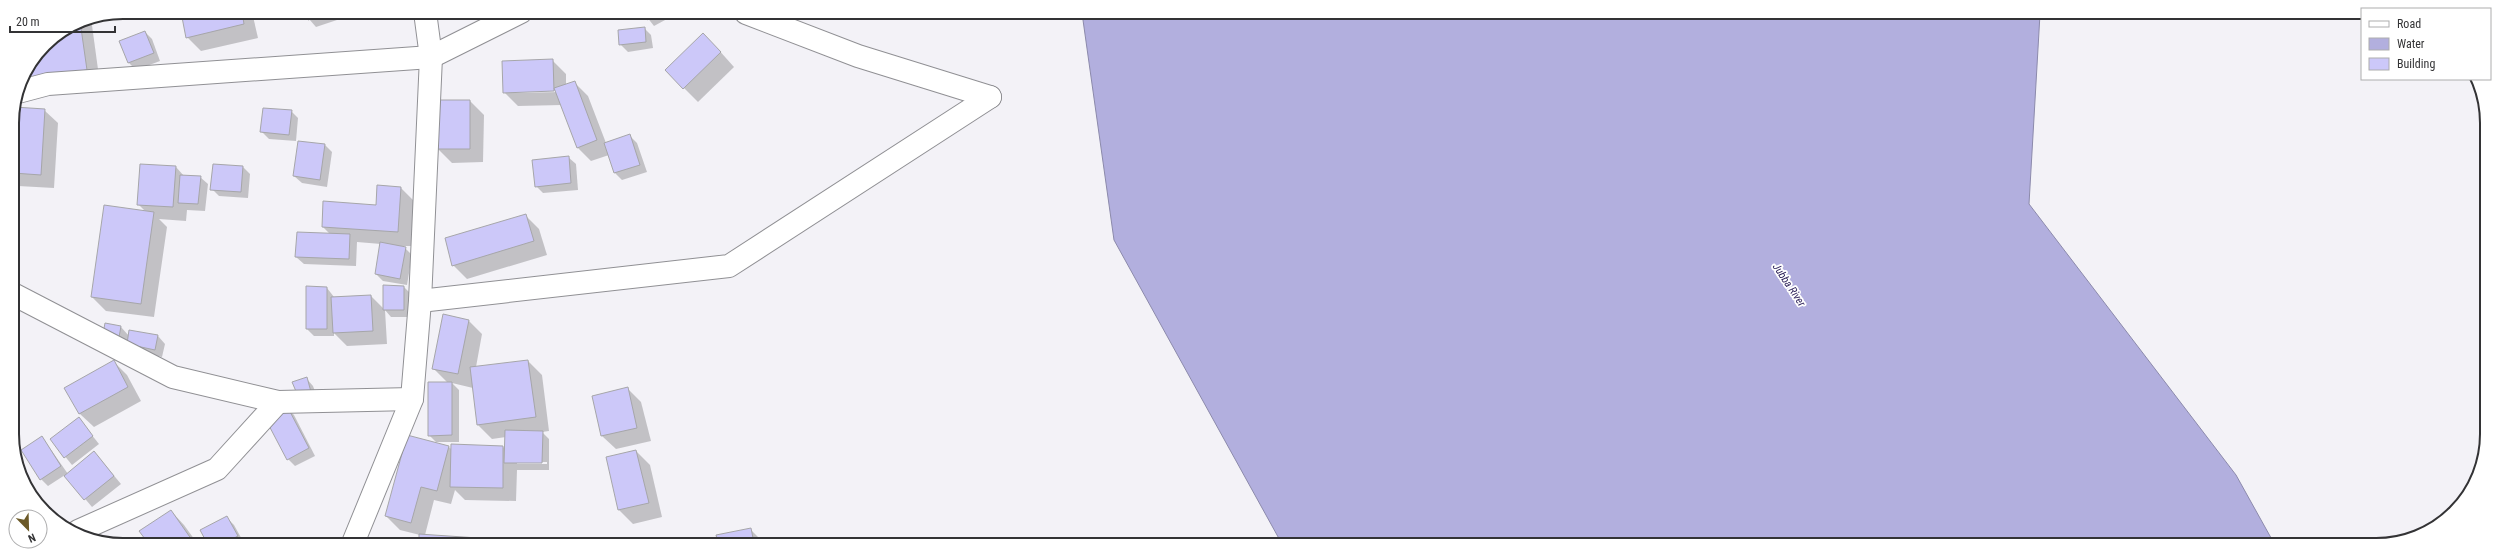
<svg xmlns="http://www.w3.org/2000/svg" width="2499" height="557" viewBox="0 0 2499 557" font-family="'Roboto Condensed',sans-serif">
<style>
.water{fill:#b2afde;stroke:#8c8aab}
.shadow{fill:#0003;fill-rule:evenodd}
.building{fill:#ccc8f9;stroke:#a6a6a9}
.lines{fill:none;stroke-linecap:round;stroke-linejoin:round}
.street-casing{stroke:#909094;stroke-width:24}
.street{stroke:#fff;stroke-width:22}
.labels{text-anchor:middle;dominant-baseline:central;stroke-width:3.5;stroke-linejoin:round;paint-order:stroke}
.water-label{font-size:11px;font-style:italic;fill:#2a1e57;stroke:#fff}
.rim{fill:none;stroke:#333335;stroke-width:2}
</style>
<rect width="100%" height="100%" fill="#f3f2f7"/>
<polygon class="water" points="1082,13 2040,14 2029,204 2236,475 2275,545 1282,544 1114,240"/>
<g class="shadow">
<polygon points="182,12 252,12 258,38 201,51 187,37"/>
<polygon points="307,12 334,12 337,20 316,27 309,19"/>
<polygon points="643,12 678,13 654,26"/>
<polygon points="91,18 100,84 21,80 45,44 81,20"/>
<polygon points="644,28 651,35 653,48 628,52 620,44"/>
<polygon points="145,32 152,39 160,61 136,70 129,63 121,41"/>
<polygon points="717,48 734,67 698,102 666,70"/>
<path d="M552 60 566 74V85L574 82 588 96 606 143 630 136 637 143 647 172 622 180 615 173 609 155 591 161 577 147 562 105 518 106 504 92ZM559 90V92L516 93V91Z"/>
<polygon points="439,101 470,101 484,115 483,162 452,163 438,149"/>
<polygon points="44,110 58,123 54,188 18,186 13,181 12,116"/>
<polygon points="291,111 298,118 296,141 269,139 262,132"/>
<polygon points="324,144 332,152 327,187 302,183 294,176"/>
<polygon points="568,157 576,164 578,190 543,193 536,186"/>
<polygon points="176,167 184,176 200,177 208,184 205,211 187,210 186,221 159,219 167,227 154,317 106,311 92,297 146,212 138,204"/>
<polygon points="243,167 250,174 248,198 219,196 212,189"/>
<polygon points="401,188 415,202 411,246 398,246 405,248 412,255 407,285 383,281 376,274 381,244 357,242 356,266 304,264 296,257 330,234 323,227 377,206"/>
<polygon points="525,215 539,229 547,255 467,279 453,265"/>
<polygon points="307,287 327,288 334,297 371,296 384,309 404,287 411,294 411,317 391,317 385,310 387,344 347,346 334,333 334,336 314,336 307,329"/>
<path d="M468 320 482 334 476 367 528 361 542 375 549 431 542 432 549 439V470H517L516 501 465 500 455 490 451 504 434 500 425 535 477 539 481 543H420V535L400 530 386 516 408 436 449 447 452 450V446L503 447 506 449V437L492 439 478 425 473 388 452 383 459 390V442H436L429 435 448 383 433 368ZM517 462H547V464H517Z"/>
<polygon points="106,324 121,327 129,336 158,336 165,344 162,357 135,351"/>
<polygon points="114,362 127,375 141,401 94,427 80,414 66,388"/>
<polygon points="306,378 313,386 318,399 293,383"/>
<polygon points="627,388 641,402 651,441 616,449 602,436"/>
<polygon points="287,408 294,415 315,456 295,466 288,459"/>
<polygon points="79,419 99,444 72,465 51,439"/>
<polygon points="42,437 68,474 101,460 121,484 92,507 65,475 48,486 41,479"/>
<polygon points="636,451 650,465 662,517 633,524 619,510 607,458"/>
<polygon points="171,511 184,525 197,543 149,543"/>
<polygon points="227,518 234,525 244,543 208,543"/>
<polygon points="750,529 764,543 719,543 717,536"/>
<polygon points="709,540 713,543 698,543"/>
</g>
<g class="building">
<polygon points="181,12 242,12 244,24 186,38"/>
<polygon points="306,12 330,12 330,13 308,20"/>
<polygon points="642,12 659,12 647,20"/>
<polygon points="80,21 87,70 21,79 45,44"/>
<polygon points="645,27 646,42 619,45 618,30"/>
<polygon points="145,31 154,53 128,63 119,41"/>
<polygon points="703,33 721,52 683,89 665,70"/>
<polygon points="553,59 554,91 503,93 502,61"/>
<polygon points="575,81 597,140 577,148 554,88"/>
<polygon points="438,100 470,100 470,149 437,149"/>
<polygon points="14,107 45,109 41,175 13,173 12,116"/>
<polygon points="263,108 292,110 289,135 260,132"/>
<polygon points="630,134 640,165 614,173 604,143"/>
<polygon points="298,141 325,144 320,180 293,176"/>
<polygon points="569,156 571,183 535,187 532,160"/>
<polygon points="140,164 176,166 173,207 137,205"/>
<polygon points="213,164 243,166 241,192 210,190"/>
<polygon points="180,175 201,176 198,204 178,203"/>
<polygon points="377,185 401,187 398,232 322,227 323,201 376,205"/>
<polygon points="104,205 154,212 141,304 91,297"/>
<polygon points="526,214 534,241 452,266 445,238"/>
<polygon points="297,232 350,234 349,259 295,257"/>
<polygon points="380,242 406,247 400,279 375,274"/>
<polygon points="383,285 404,286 404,310 383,310"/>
<polygon points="306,286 327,287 327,329 306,329"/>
<polygon points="371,295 373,331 333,333 331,297"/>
<polygon points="443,314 469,320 458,374 432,369"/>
<polygon points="105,323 121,326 118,343 102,339"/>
<polygon points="129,330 158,335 155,350 127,344"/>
<polygon points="114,360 128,387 79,414 64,388"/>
<polygon points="528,360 536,417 477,425 470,367"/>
<polygon points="307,377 311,392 298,396 292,382"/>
<polygon points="428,382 452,382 452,435 428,436"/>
<polygon points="628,387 637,428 601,436 592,396"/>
<polygon points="287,406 309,448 287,460 265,418"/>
<polygon points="79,417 93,436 64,458 50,439"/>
<polygon points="505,430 543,431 542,463 504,463"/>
<polygon points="407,435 449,446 437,491 421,487 411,523 385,516"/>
<polygon points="42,436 61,466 40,480 21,450"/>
<polygon points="451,444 503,446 503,488 450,487"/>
<polygon points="636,450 649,503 618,510 606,457"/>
<polygon points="94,451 114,476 84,500 64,476"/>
<polygon points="171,510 194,543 148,543 139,531"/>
<polygon points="227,516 238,536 225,543 207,543 200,530"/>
<polygon points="751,528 754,543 718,543 716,535"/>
<polygon points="419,534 478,538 477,543 419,543"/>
</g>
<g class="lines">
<g class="street-casing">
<g id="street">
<polyline points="746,13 858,56 990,97"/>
<polyline points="18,92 48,84 431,57 521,12"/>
<polyline points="13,294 173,377 278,402 412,399"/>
<polyline points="420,301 729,266 990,97"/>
<polyline points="78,531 217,469 278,402"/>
<polyline points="353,543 412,399 420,301 431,57 425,12"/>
</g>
</g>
<use href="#street" class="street"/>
</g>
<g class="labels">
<g class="water-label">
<text transform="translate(1789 285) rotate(56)">Jubba River</text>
</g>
</g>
<path d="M0 0H2499V557H0ZM123 19H2376A104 104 0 0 1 2480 123V434A104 104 0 0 1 2376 538H123A104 104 0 0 1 19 434V123A104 104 0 0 1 123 19Z" fill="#fff" fill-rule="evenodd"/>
<path class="rim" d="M123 19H2376A104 104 0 0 1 2480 123V434A104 104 0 0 1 2376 538H123A104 104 0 0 1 19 434V123A104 104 0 0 1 123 19Z"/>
<rect x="2361" y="8" width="130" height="72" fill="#ffffff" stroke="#adadae"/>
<rect x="2369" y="21" width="20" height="6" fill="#ffffff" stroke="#adadae"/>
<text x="2397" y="28" font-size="12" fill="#333335">Road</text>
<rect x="2369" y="38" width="20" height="12" fill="#b2afde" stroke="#adadae"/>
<text x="2397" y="48" font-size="12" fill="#333335">Water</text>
<rect x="2369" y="58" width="20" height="12" fill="#ccc8f9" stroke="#adadae"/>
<text x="2397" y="68" font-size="12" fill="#333335">Building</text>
<g transform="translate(28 529) rotate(157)"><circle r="19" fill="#ffffff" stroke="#adadae"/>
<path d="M0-3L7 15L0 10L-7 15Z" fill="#6b5927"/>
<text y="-6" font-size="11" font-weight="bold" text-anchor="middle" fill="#333335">N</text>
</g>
<path d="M10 26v6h105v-6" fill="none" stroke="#333335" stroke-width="2"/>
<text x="16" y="26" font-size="12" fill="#333335" stroke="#ffffff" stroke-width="3" paint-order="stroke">20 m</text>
</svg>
